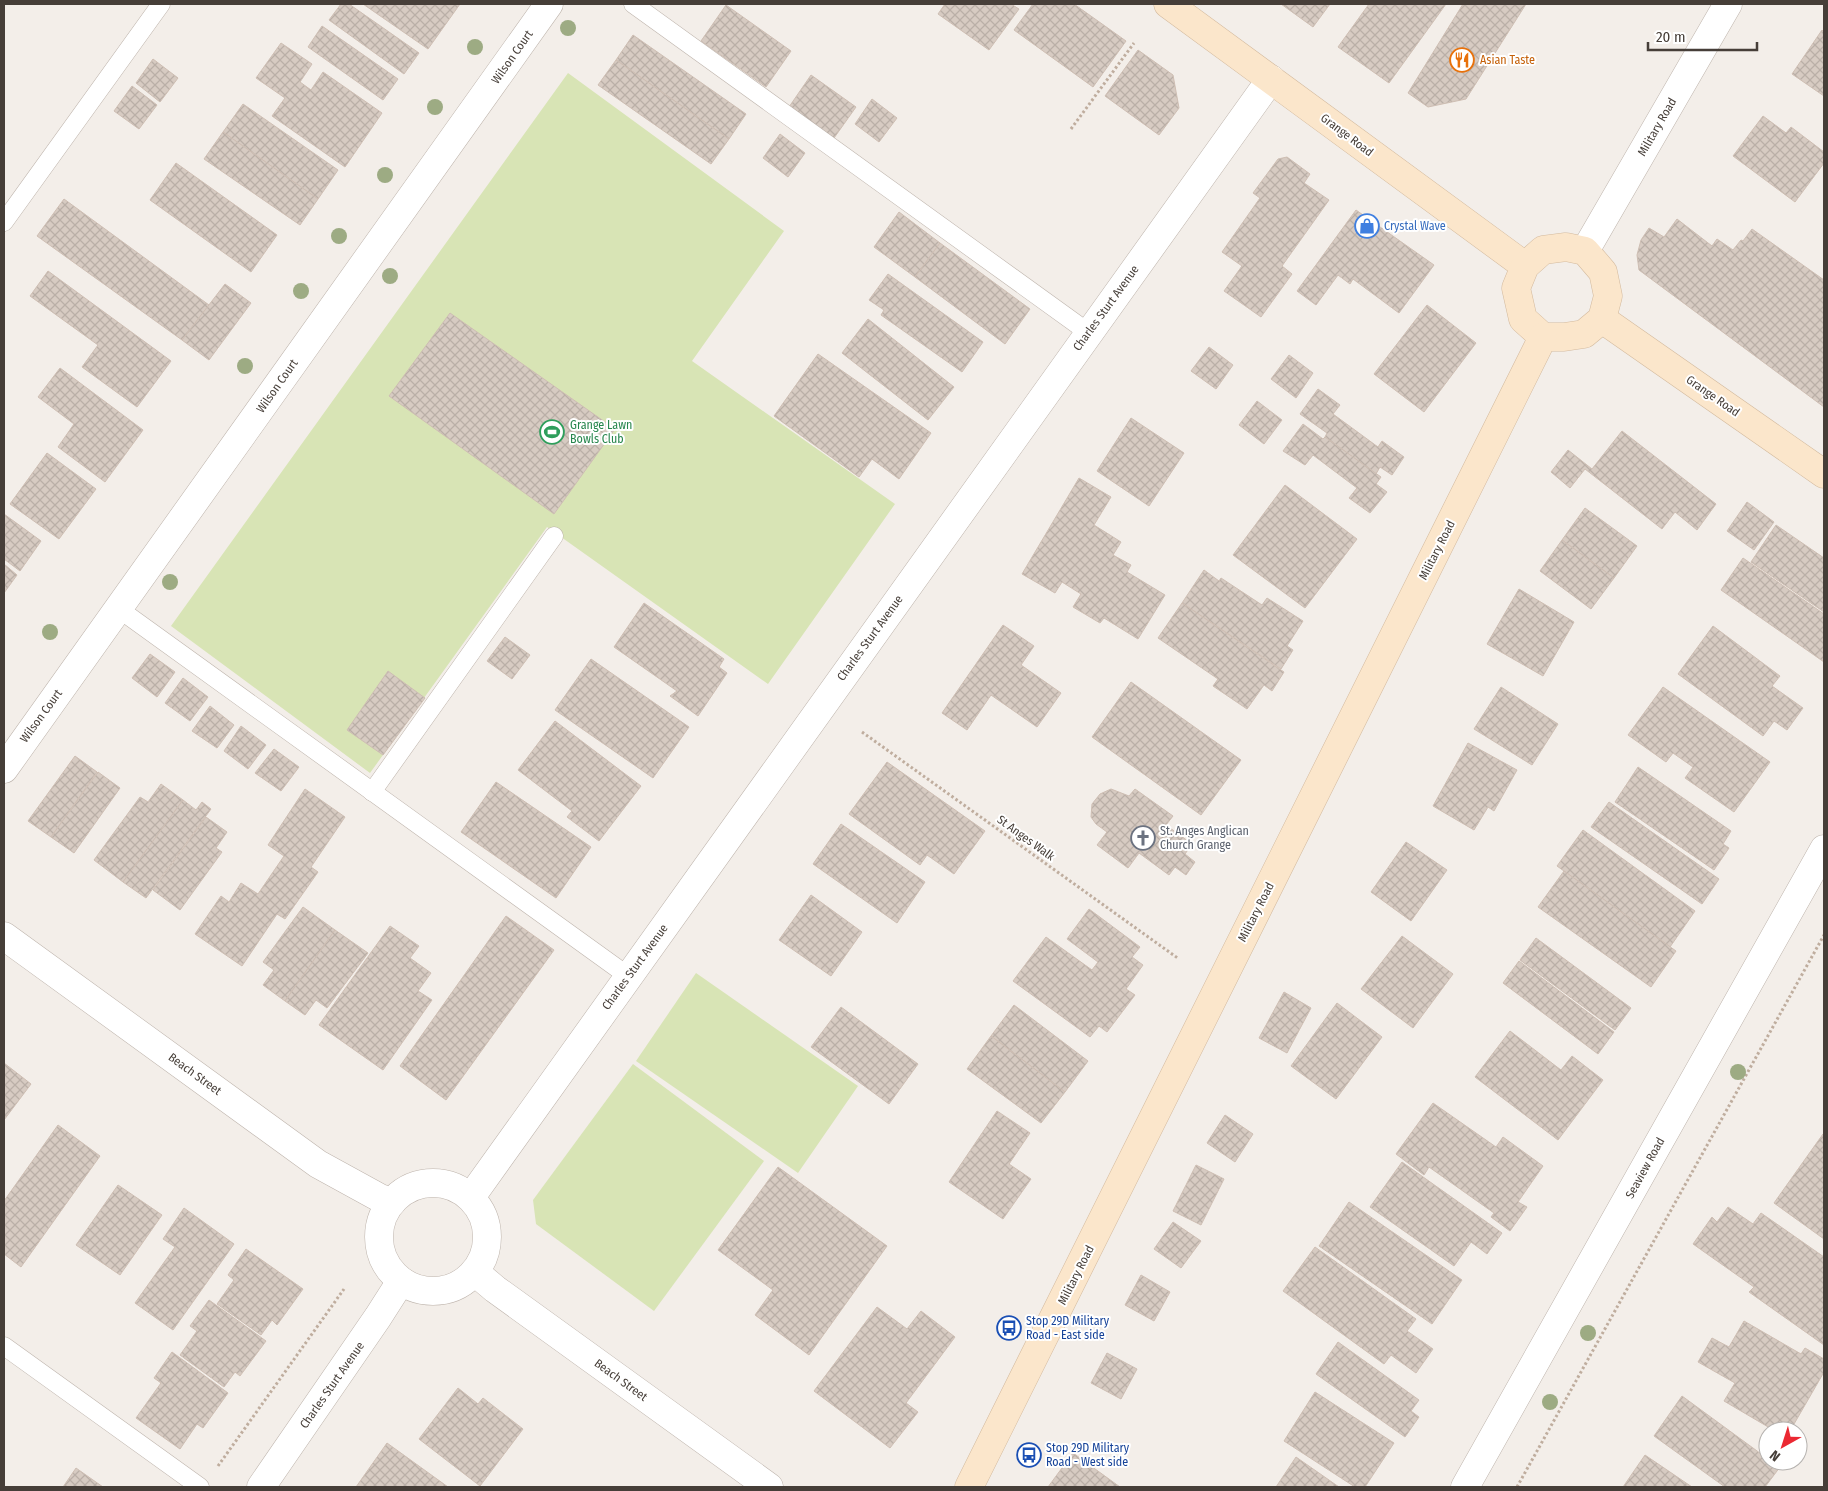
<svg xmlns="http://www.w3.org/2000/svg" width="1828" height="1491" viewBox="0 0 1828 1491" font-family="'Fira Sans Condensed',sans-serif">
<style>
.park{fill:#d8e4b5}
.building{fill:url(#building-cross-hatch);stroke:#cebeb3}
.lines{fill:none;stroke-linecap:round;stroke-linejoin:round}
.lane-casing{stroke:#beb4ac;stroke-width:19}
.street-casing{stroke:#beb4ac;stroke-width:29}
.secondary-casing{stroke:#d3ba9e;stroke-width:29}
.path{stroke:#bfad9e;stroke-width:3;stroke-dasharray:2.5 2.5;stroke-linecap:butt}
.lane{stroke:#fff;stroke-width:18}
.street{stroke:#fff;stroke-width:28}
.secondary{stroke:#fbe6cb;stroke-width:28}
.tree{fill:#9dab83}
.labels{text-anchor:middle;dominant-baseline:central;stroke-width:4;stroke-linejoin:round;paint-order:stroke}
.street-label{font-size:12px;fill:#463e38;stroke:#fff}
.food-label{font-size:12px;fill:#c56008;stroke:#fff;text-anchor:start}
.shop-label{font-size:12px;fill:#366cbe;stroke:#fff;text-anchor:start}
.leisure-label{font-size:12px;fill:#27864d;stroke:#fff;text-anchor:start}
.worship-label{font-size:12px;fill:#5b616d;stroke:#fff;text-anchor:start}
.transit-label{font-size:12px;fill:#164399;stroke:#fff;text-anchor:start}
</style>
<defs>
<pattern id="building-cross-hatch" width="8" height="8" patternUnits="userSpaceOnUse" patternTransform="scale(1.25)"><rect width="8" height="8" fill="#d7cbc2"/><path d="M0 0l8 8M0 8l8-8" fill="none" stroke="#baafa7"/></pattern>
</defs>
<rect width="100%" height="100%" fill="#f3eee9"/>
<g class="park">
<polygon points="568,73 784,231 692,361 895,504 768,684 547,527 370,773 171,626"/>
<polygon points="696,973 858,1086 798,1173 636,1061"/>
<polygon points="633,1064 764,1161 654,1311 536,1224 533,1200"/>
</g>
<g class="building">
<polygon points="341,4 349,4 419,53 404,74 329,20"/>
<polygon points="363,4 460,4 428,49"/>
<polygon points="945,4 1011,4 1019,9 989,50 938,14"/>
<polygon points="1033,4 1074,4 1126,41 1093,87 1014,30"/>
<polygon points="1281,4 1330,4 1313,27"/>
<polygon points="1369,4 1446,4 1389,83 1338,47"/>
<polygon points="1463,4 1526,4 1466,99 1428,107 1408,93"/>
<polygon points="726,5 791,51 766,87 701,41"/>
<polygon points="322,26 398,79 383,100 308,47"/>
<polygon points="1822,30 1824,32 1824,96 1792,74"/>
<polygon points="633,35 746,114 729,139 616,60"/>
<polygon points="281,43 312,64 300,82 311,90 323,72 382,113 345,167 272,116 285,98 256,78"/>
<polygon points="1138,50 1173,75 1179,108 1159,135 1105,96"/>
<polygon points="153,59 178,78 160,102 136,83"/>
<polygon points="616,60 729,139 711,164 598,85"/>
<polygon points="811,75 856,107 834,138 789,107"/>
<polygon points="132,86 157,105 139,129 114,111"/>
<polygon points="872,99 897,118 879,142 855,124"/>
<polygon points="243,104 338,170 318,199 223,132"/>
<polygon points="1763,116 1786,133 1791,127 1824,152 1824,163 1795,202 1733,156"/>
<polygon points="223,132 318,199 300,225 204,159"/>
<polygon points="780,134 805,153 788,177 763,158"/>
<polygon points="1287,157 1310,174 1304,183 1329,200 1282,266 1292,274 1261,317 1224,291 1242,266 1222,252 1260,198 1253,193 1278,159"/>
<polygon points="176,163 277,235 251,272 150,200"/>
<polygon points="64,199 209,305 182,340 37,236"/>
<polygon points="1356,210 1434,265 1399,313 1353,279 1350,284 1338,275 1316,305 1297,291"/>
<polygon points="899,212 940,243 915,277 874,247"/>
<polygon points="1677,219 1712,246 1717,239 1733,250 1741,240 1743,241 1752,229 1824,280 1824,407 1639,270 1637,255 1641,240 1649,228 1664,237"/>
<polygon points="940,243 1030,309 1005,344 915,277"/>
<polygon points="48,271 171,361 137,407 82,367 98,345 30,296"/>
<polygon points="888,274 983,342 962,372 881,315 884,310 869,300"/>
<polygon points="225,284 251,303 209,360 182,340"/>
<polygon points="1427,305 1476,343 1424,412 1374,374"/>
<polygon points="450,313 615,429 554,514 389,396"/>
<polygon points="868,319 954,387 928,420 842,353"/>
<polygon points="1209,347 1233,365 1216,389 1191,371"/>
<polygon points="818,354 931,433 899,479 872,459 859,477 774,416"/>
<polygon points="1289,355 1313,373 1296,398 1271,379"/>
<polygon points="60,368 143,430 105,482 58,447 74,424 38,397"/>
<polygon points="1318,389 1340,405 1333,414 1378,447 1382,441 1404,457 1392,475 1380,467 1376,474 1325,437 1327,433 1300,414"/>
<polygon points="1257,401 1282,420 1264,444 1239,425"/>
<polygon points="1131,418 1184,453 1149,506 1097,471"/>
<polygon points="1303,424 1323,439 1325,437 1381,477 1376,484 1387,492 1370,513 1349,498 1357,488 1313,455 1305,465 1283,451"/>
<polygon points="1622,431 1716,504 1697,530 1675,512 1662,529 1585,469 1570,488 1551,472 1568,450 1592,469"/>
<polygon points="47,453 96,489 59,539 10,504"/>
<polygon points="1079,478 1111,497 1094,525 1121,542 1113,555 1131,565 1127,572 1165,595 1138,639 1104,618 1100,623 1073,607 1081,594 1062,582 1055,593 1022,574"/>
<polygon points="1285,485 1357,539 1305,608 1233,555"/>
<polygon points="1747,502 1774,522 1754,550 1727,531"/>
<polygon points="1585,508 1637,546 1614,578 1562,540"/>
<polygon points="4,514 41,541 20,571 4,559"/>
<polygon points="1776,525 1824,558 1824,612 1751,562"/>
<polygon points="1562,540 1614,578 1591,609 1540,571"/>
<polygon points="1743,558 1824,614 1824,662 1721,590"/>
<polygon points="4,564 17,575 4,593"/>
<polygon points="1204,570 1219,581 1221,578 1262,605 1267,598 1303,621 1287,646 1293,650 1281,669 1182,603"/>
<polygon points="1519,589 1574,622 1543,676 1487,644"/>
<polygon points="644,603 724,659 719,667 727,673 698,716 670,696 677,691 614,647"/>
<polygon points="1182,603 1284,672 1272,691 1264,685 1247,709 1213,686 1218,679 1158,638"/>
<polygon points="1003,625 1034,646 1021,665 1061,693 1037,727 991,695 967,730 942,713"/>
<polygon points="1713,626 1780,676 1772,686 1803,708 1787,730 1774,721 1763,736 1678,674"/>
<polygon points="505,637 530,655 512,679 487,661"/>
<polygon points="150,654 175,672 157,697 132,678"/>
<polygon points="591,659 689,727 653,778 555,710"/>
<polygon points="388,671 425,698 383,755 347,730"/>
<polygon points="183,678 208,697 190,721 165,703"/>
<polygon points="1131,682 1241,760 1201,815 1092,737"/>
<polygon points="1501,687 1558,724 1532,765 1474,729"/>
<polygon points="1663,687 1770,762 1734,812 1685,778 1693,767 1673,753 1666,762 1628,735"/>
<polygon points="210,706 234,725 217,748 192,731"/>
<polygon points="555,721 641,786 599,841 567,817 572,811 518,770"/>
<polygon points="241,726 266,745 248,769 224,751"/>
<polygon points="1468,743 1517,770 1494,811 1488,807 1474,830 1433,806"/>
<polygon points="274,749 299,767 281,791 255,773"/>
<polygon points="75,756 97,772 51,837 28,821"/>
<polygon points="887,762 985,831 954,874 927,855 920,865 849,814"/>
<polygon points="1638,767 1731,831 1723,844 1729,848 1714,870 1615,802"/>
<polygon points="98,772 120,788 74,853 51,837"/>
<polygon points="496,782 591,847 556,898 461,832"/>
<polygon points="161,784 183,800 123,882 94,860 140,797 148,802"/>
<polygon points="305,789 345,817 311,867 318,872 285,919 277,914 242,966 195,934 221,896 229,902 241,883 258,894 284,856 268,845"/>
<polygon points="1111,789 1129,796 1135,789 1173,816 1166,825 1192,844 1185,854 1195,862 1186,875 1175,867 1169,875 1139,853 1128,868 1097,845 1107,832 1096,824 1091,817 1092,804 1100,794"/>
<polygon points="183,800 196,810 202,802 211,809 146,898 123,882"/>
<polygon points="1609,802 1719,879 1702,904 1591,827"/>
<polygon points="206,817 227,832 216,848 222,852 180,910 153,890"/>
<polygon points="841,824 925,882 897,923 813,864"/>
<polygon points="1583,830 1695,911 1670,947 1557,866"/>
<polygon points="1406,842 1447,870 1411,921 1371,892"/>
<polygon points="1564,871 1676,951 1651,987 1538,907"/>
<polygon points="811,895 862,932 831,976 779,940"/>
<polygon points="303,907 335,930 285,1001 263,985 274,970 263,962"/>
<polygon points="1089,909 1140,947 1132,957 1143,965 1126,989 1135,995 1107,1032 1099,1026 1090,1037 1013,981 1046,937 1092,970 1098,962 1067,939"/>
<polygon points="506,916 554,950 446,1100 400,1066"/>
<polygon points="390,926 419,946 410,958 431,973 418,991 432,1000 383,1070 319,1025"/>
<polygon points="335,930 368,953 327,1008 316,1000 305,1015 285,1001"/>
<polygon points="1402,936 1453,974 1413,1028 1361,989"/>
<polygon points="1536,938 1631,1008 1615,1030 1520,960"/>
<polygon points="1519,961 1614,1032 1598,1054 1503,983"/>
<polygon points="1284,992 1311,1008 1287,1053 1259,1038"/>
<polygon points="1337,1003 1382,1037 1336,1099 1291,1066"/>
<polygon points="1014,1005 1088,1061 1065,1092 991,1036"/>
<polygon points="841,1007 918,1064 889,1104 811,1047"/>
<polygon points="1510,1031 1561,1070 1572,1056 1603,1080 1558,1140 1475,1077"/>
<polygon points="991,1036 1065,1092 1041,1123 967,1069"/>
<polygon points="4,1063 31,1084 4,1120"/>
<polygon points="1433,1103 1496,1147 1503,1137 1543,1166 1518,1202 1527,1207 1510,1231 1491,1217 1494,1213 1429,1167 1424,1175 1396,1154"/>
<polygon points="997,1111 1030,1133 1009,1164 1031,1179 1003,1219 949,1182"/>
<polygon points="1225,1115 1253,1134 1235,1162 1207,1143"/>
<polygon points="58,1125 100,1156 21,1267 4,1254 4,1201"/>
<polygon points="1823,1134 1824,1134 1824,1239 1774,1203"/>
<polygon points="1402,1162 1502,1233 1487,1254 1471,1242 1454,1266 1370,1207"/>
<polygon points="1196,1165 1224,1179 1201,1225 1173,1211"/>
<polygon points="778,1167 887,1246 809,1355 755,1315 773,1290 718,1250"/>
<polygon points="118,1185 162,1215 120,1275 76,1245"/>
<polygon points="1349,1202 1462,1280 1432,1324 1319,1246"/>
<polygon points="1728,1207 1753,1224 1761,1213 1824,1257 1824,1345 1749,1292 1754,1287 1693,1244 1712,1217 1717,1222"/>
<polygon points="184,1208 234,1244 173,1330 135,1303 175,1247 163,1239"/>
<polygon points="1173,1222 1201,1241 1181,1268 1154,1249"/>
<polygon points="1315,1247 1416,1319 1407,1331 1433,1349 1416,1373 1391,1355 1384,1364 1283,1291"/>
<polygon points="246,1249 303,1289 277,1325 272,1320 261,1335 217,1304 234,1280 228,1275"/>
<polygon points="1141,1275 1170,1292 1154,1321 1125,1305"/>
<polygon points="209,1300 266,1341 240,1376 235,1372 224,1387 180,1355 197,1331 190,1326"/>
<polygon points="877,1307 907,1329 921,1311 955,1337 906,1403 918,1412 890,1448 814,1391"/>
<polygon points="1744,1321 1801,1354 1805,1348 1824,1359 1824,1372 1790,1431 1775,1431 1724,1401 1735,1383 1698,1362 1712,1338 1729,1347"/>
<polygon points="1338,1342 1419,1400 1411,1411 1419,1417 1405,1437 1316,1374"/>
<polygon points="172,1352 228,1393 203,1428 197,1424 180,1449 136,1418 161,1383 154,1378"/>
<polygon points="1107,1353 1137,1369 1121,1399 1091,1383"/>
<polygon points="458,1388 478,1404 483,1398 523,1429 480,1486 419,1439"/>
<polygon points="1315,1392 1394,1443 1365,1487 1355,1487 1284,1441"/>
<polygon points="1682,1396 1768,1459 1768,1461 1771,1461 1780,1467 1765,1487 1725,1487 1654,1436"/>
<polygon points="387,1443 448,1487 356,1487"/>
<polygon points="1073,1453 1120,1487 1048,1487"/>
<polygon points="1645,1455 1692,1487 1623,1487"/>
<polygon points="1296,1457 1339,1487 1276,1487"/>
<polygon points="76,1468 103,1487 63,1487"/>
</g>
<g class="lines">
<g class="lane-casing">
<g id="lane">
<polyline points="633,4 1089,333"/>
<polyline points="4,222 161,4"/>
<polyline points="119,609 628,976"/>
<polyline points="372,792 554,536"/>
<polyline points="4,1346 200,1487"/>
</g>
</g>
<g class="street-casing">
<g id="street">
<polyline points="1585,251 1728,4"/>
<polyline points="4,769 549,4"/>
<polyline points="4,936 318,1164 380,1198 392,1202"/>
<circle cx="433" cy="1237" r="54"/>
<polyline points="471,1197 1271,79"/>
<polyline points="475,1272 495,1289 769,1487"/>
<polyline points="261,1487 378,1317 401,1281"/>
<polyline points="1465,1487 1824,849"/>
</g>
</g>
<g class="secondary-casing">
<g id="secondary">
<polyline points="1168,4 1525,266"/>
<polygon points="1566,247 1585,251 1603,272 1608,296 1602,319 1584,334 1564,337 1543,337 1523,319 1516,288 1525,266 1543,250"/>
<polyline points="1602,319 1824,474"/>
<polyline points="969,1487 1543,337"/>
</g>
</g>
<g class="path">
<polyline points="1071,129 1134,43"/>
<polyline points="862,732 1179,959"/>
<polyline points="218,1466 344,1289"/>
<polyline points="1517,1487 1824,935"/>
</g>
<use href="#lane" class="lane"/>
<use href="#street" class="street"/>
<use href="#secondary" class="secondary"/>
</g>
<g class="tree">
<circle cx="568" cy="28" r="8"/>
<circle cx="475" cy="47" r="8"/>
<circle cx="435" cy="107" r="8"/>
<circle cx="385" cy="175" r="8"/>
<circle cx="339" cy="236" r="8"/>
<circle cx="390" cy="276" r="8"/>
<circle cx="301" cy="291" r="8"/>
<circle cx="245" cy="366" r="8"/>
<circle cx="170" cy="582" r="8"/>
<circle cx="50" cy="632" r="8"/>
<circle cx="1738" cy="1072" r="8"/>
<circle cx="1588" cy="1333" r="8"/>
<circle cx="1550" cy="1402" r="8"/>
</g>
<defs>
<g id="restaurant-ring" transform="scale(1.25)"><circle r="9.5" fill="#fff" stroke="#e8710a" stroke-width="1.5"/><path d="M-5-6h1v4h1v-4h1v4h1v-4h1v5L-1.5 .5V6h-2V.5L-5-1ZM5-6V6H3V1.5H1.5Q1.5-4 5-6Z" fill="#e8710a"/></g>
<g id="shop-ring" transform="scale(1.25)"><circle r="9.5" fill="#fff" stroke="#3f7fe0" stroke-width="1.5"/><path d="M-5-2.5h2.3a2.7 3.5 0 0 1 5.4 0H5L5.5 6h-11ZM-1.5-2.5h3a1.5 2.3 0 0 0-3 0Z" fill="#3f7fe0"/></g>
<g id="stadium-ring" transform="scale(1.25)"><circle r="9.5" fill="#fff" stroke="#2e9e5b" stroke-width="1.5"/><path d="M0-5a6.5 5 0 1 0 0 10a6.5 5 0 1 0 0-10ZM-3.5-1.8h7v3.6h-7Z" fill="#2e9e5b"/></g>
<g id="church-ring" transform="scale(1.25)"><circle r="9.5" fill="#fff" stroke="#6b7280" stroke-width="1.5"/><path d="M-1.2-6h2.4v3.5h3.3v2.4h-3.3V6h-2.4V-.1h-3.3v-2.4h3.3Z" fill="#6b7280"/></g>
<g id="bus-ring" transform="scale(1.25)"><circle r="9.5" fill="#fff" stroke="#1a4fb4" stroke-width="1.5"/><path d="M-5-6H5V4H4V6H2V4H-2V6H-4V4H-5ZM-3.5-4V0h7V-4ZM-3.5 1.2v1.5H-2V1.2ZM2 1.2v1.5H3.5V1.2Z" fill="#1a4fb4"/></g>
</defs>
<g fill-rule="evenodd">
<use href="#restaurant-ring" x="1462" y="60"/>
<use href="#shop-ring" x="1367" y="226"/>
<use href="#stadium-ring" x="552" y="432"/>
<use href="#church-ring" x="1143" y="838"/>
<use href="#bus-ring" x="1009" y="1328"/>
<use href="#bus-ring" x="1029" y="1455"/>
</g>
<g class="labels">
<g class="street-label">
<text transform="translate(512 57) rotate(-55)">Wilson Court</text>
<text transform="translate(1657 127) rotate(-60)">Military Road</text>
<text transform="translate(1347 135) rotate(37)">Grange Road</text>
<text transform="translate(1106 308) rotate(-54)">Charles Sturt Avenue</text>
<text transform="translate(277 386) rotate(-55)">Wilson Court</text>
<text transform="translate(1713 396) rotate(35)">Grange Road</text>
<text transform="translate(1437 550) rotate(-63)">Military Road</text>
<text transform="translate(870 638) rotate(-54)">Charles Sturt Avenue</text>
<text transform="translate(41 716) rotate(-54)">Wilson Court</text>
<text transform="translate(1026 838) rotate(36)">St Anges Walk</text>
<text transform="translate(1256 912) rotate(-63)">Military Road</text>
<text transform="translate(635 967) rotate(-54)">Charles Sturt Avenue</text>
<text transform="translate(195 1074) rotate(36)">Beach Street</text>
<text transform="translate(1645 1168) rotate(-61)">Seaview Road</text>
<text transform="translate(1076 1275) rotate(-63)">Military Road</text>
<text transform="translate(621 1380) rotate(36)">Beach Street</text>
<text transform="translate(332 1385) rotate(-55)">Charles Sturt Avenue</text>
</g>
<g class="food-label">
<text x="1480" y="60">Asian Taste</text>
</g>
<g class="shop-label">
<text x="1384" y="226">Crystal Wave</text>
</g>
<g class="leisure-label">
<text x="570" y="425">Grange Lawn<tspan x="570" dy="14">Bowls Club</tspan></text>
</g>
<g class="worship-label">
<text x="1160" y="831">St. Anges Anglican<tspan x="1160" dy="14">Church Grange</tspan></text>
</g>
<g class="transit-label">
<text x="1026" y="1321">Stop 29D Military<tspan x="1026" dy="14">Road - East side</tspan></text>
<text x="1046" y="1448">Stop 29D Military<tspan x="1046" dy="14">Road - West side</tspan></text>
</g>
</g>
<rect width="1828" height="1491" fill="none" stroke="#463e38" stroke-width="10"/>
<g transform="translate(1783 1446) rotate(219)"><circle r="24" fill="#ffffff" stroke="#b5b2af"/>
<path d="M0-4L9 19L0 12L-9 19Z" fill="#eb2832"/>
<text y="-8" font-size="14" font-weight="bold" text-anchor="middle" fill="#463e38">N</text>
</g>
<path d="M1648 42v8h109v-8" fill="none" stroke="#463e38" stroke-width="2.5"/>
<text x="1656" y="42" font-size="15" fill="#463e38" stroke="#ffffff" stroke-width="4" paint-order="stroke">20 m</text>
</svg>
